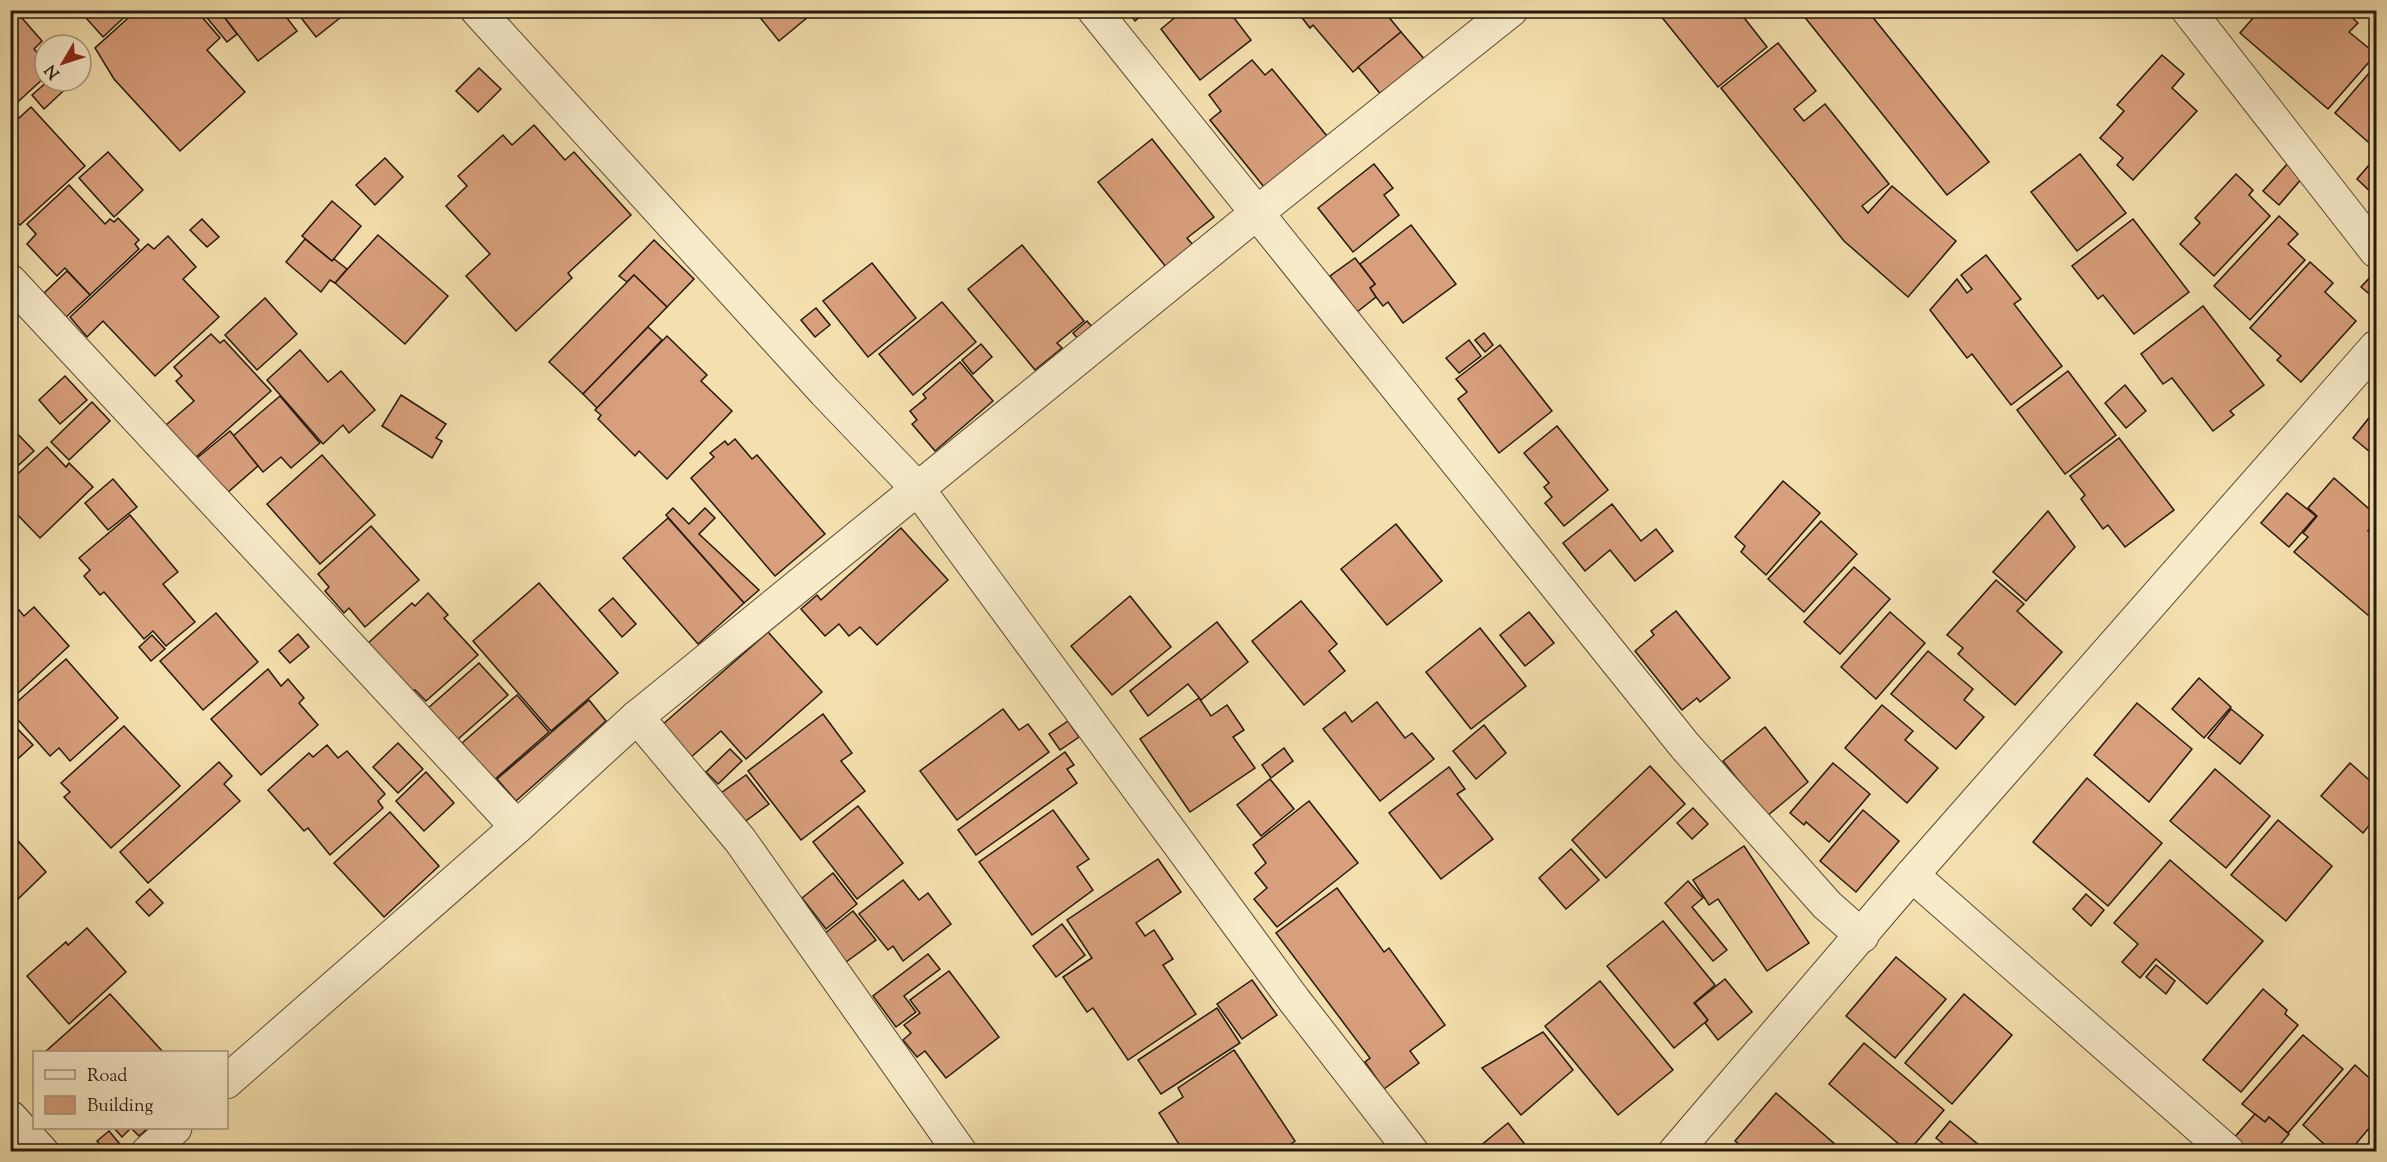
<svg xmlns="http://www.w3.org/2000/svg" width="2387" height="1162" viewBox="0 0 2387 1162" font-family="'Sorts Mill Goudy',serif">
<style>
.building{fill:#d89f7c;stroke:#25190d;stroke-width:1.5}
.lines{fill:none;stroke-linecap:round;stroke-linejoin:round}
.street-casing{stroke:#594b35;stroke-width:35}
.secondary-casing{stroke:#25190d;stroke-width:35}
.street{stroke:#f8ebca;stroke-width:33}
.secondary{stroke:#f8ebca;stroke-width:33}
</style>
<rect width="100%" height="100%" fill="#f4e0ae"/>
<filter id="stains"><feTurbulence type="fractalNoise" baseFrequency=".00333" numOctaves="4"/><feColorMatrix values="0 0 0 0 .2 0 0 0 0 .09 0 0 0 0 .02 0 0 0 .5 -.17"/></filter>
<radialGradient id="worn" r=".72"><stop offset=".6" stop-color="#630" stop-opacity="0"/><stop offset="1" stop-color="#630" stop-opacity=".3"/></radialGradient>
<g class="building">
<polygon points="10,10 15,10 42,41 34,49 45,60 45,77 10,109"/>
<polygon points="28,10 48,10 48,11 29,16"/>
<polygon points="79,10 132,10 103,37"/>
<polygon points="137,10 196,10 220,38 207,50 245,92 180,151 114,79 95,48"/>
<polygon points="206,10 219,10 237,34 227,42 203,13"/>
<polygon points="219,10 281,10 297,31 258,61"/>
<polygon points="295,10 350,10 316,37"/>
<polygon points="754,10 813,10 814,12 779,41"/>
<polygon points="1127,10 1148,10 1135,21"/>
<polygon points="1184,10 1228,10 1251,40 1200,80 1161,29"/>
<polygon points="1296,10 1383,10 1401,32 1353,72 1313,25 1310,28"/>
<polygon points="1656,10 1738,10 1767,47 1718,87"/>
<polygon points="1799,10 1867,10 1989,162 1947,195"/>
<polygon points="2260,10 2344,10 2358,23 2349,32 2376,54 2328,109 2240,33"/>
<polygon points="1401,32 1426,61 1383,97 1358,67"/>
<polygon points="1778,43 1816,91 1794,109 1804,121 1825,104 1889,184 1862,206 1868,213 1892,186 1956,241 1908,297 1844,241 1721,88"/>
<polygon points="2162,55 2184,74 2172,88 2197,111 2133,180 2117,165 2123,158 2100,138 2124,111 2117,105"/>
<polygon points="1252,60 1265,75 1272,69 1327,136 1264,187 1210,120 1221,111 1209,95"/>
<polygon points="2376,65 2376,145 2375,148 2335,113"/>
<polygon points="479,68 501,89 478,112 456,91"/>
<polygon points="48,81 74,81 44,109 32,95"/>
<polygon points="31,107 85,166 20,225 10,215 10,116 14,113 19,118"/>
<polygon points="534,125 565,160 574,152 631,215 568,273 572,278 516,331 466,276 490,254 446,206 467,186 458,176 503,135 512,145"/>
<polygon points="1152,139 1214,217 1187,238 1193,245 1166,267 1098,182"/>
<polygon points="108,152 143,190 114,217 79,178"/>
<polygon points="2080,154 2126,213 2077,251 2031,192"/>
<polygon points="2376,157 2376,197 2357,179"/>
<polygon points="385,158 403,177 375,205 356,185"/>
<polygon points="2288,163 2303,177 2279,205 2263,191"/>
<polygon points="1374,164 1393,188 1384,195 1399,215 1353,252 1318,208"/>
<polygon points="2236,174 2253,190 2249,195 2270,216 2214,276 2180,244 2200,223 2195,218"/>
<polygon points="69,185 105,224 110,219 114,222 118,218 139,240 135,244 139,249 90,295 65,268 57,276 27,244 36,234 27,224"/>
<polygon points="332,201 361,226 332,261 302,236"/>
<polygon points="2279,216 2298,234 2288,244 2305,260 2250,320 2214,286"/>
<polygon points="202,219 219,237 207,247 190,230"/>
<polygon points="2133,219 2189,292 2134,334 2103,295 2098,299 2072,266"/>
<polygon points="1411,225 1456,284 1403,323 1388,302 1383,306 1376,297 1370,288 1375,284 1360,264"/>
<polygon points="378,235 448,296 405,344 335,283"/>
<polygon points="168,236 196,267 183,279 219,317 155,376 103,321 87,337 70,317 148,244 154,249"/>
<polygon points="305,239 332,261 334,259 347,269 335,283 330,280 321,292 286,262"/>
<polygon points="654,240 694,279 667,307 634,275 627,282 619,276"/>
<polygon points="1022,245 1084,321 1057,343 1062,348 1035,370 968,289"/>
<polygon points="1986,255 2021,299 2014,304 2062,366 2011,405 1972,354 1967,358 1930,310 1957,279 1967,293 1972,289 1961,275"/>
<polygon points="1355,258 1375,284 1370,288 1376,297 1357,312 1330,276"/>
<polygon points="2310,262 2333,283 2325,292 2356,321 2301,382 2277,360 2281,356 2250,328"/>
<polygon points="872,263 916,318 868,357 823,301"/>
<polygon points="67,271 90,295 66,317 44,293"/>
<polygon points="2376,271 2376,294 2373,297 2361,287"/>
<polygon points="634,275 667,307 583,394 549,362"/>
<polygon points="265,298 297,334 257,370 225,335"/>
<polygon points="942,302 976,342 913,395 879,354"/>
<polygon points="2203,306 2264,385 2230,411 2234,415 2213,431 2172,378 2163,384 2141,354"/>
<polygon points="816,308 830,325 815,337 801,320"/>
<polygon points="1087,321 1094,329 1079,340 1073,333"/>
<polygon points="648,327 662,340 597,408 583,394"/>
<polygon points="1484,333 1493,345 1485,352 1475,340"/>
<polygon points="211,334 220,343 224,340 271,391 195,458 166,425 194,401 176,381 182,376 174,367"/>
<polygon points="667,336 707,375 701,381 732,411 667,479 639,451 635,456 598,419 601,415 595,410"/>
<polygon points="1469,340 1481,356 1459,373 1446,358"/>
<polygon points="981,344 992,357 973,374 962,360"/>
<polygon points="1500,345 1552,411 1499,453 1458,399 1467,392 1456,379"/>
<polygon points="300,350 328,382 341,371 375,410 349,433 343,425 323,444 267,380"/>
<polygon points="960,362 993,401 935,451 912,424 917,420 910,411 926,398 923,394"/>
<polygon points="2068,371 2116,435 2065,474 2017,410"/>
<polygon points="65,376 87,400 60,424 39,400"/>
<polygon points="2125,385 2146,411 2126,428 2105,403"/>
<polygon points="401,395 446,424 436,438 442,441 432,458 382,426"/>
<polygon points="280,396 320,443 291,468 281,457 263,472 233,436"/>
<polygon points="92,402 110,421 69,460 51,442"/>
<polygon points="2376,409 2376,457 2353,438"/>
<polygon points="10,426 34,451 10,473"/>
<polygon points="1557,426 1608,490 1564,526 1545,503 1552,497 1544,487 1549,483 1524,453"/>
<polygon points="230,431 258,466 227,493 197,458"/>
<polygon points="2119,438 2174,510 2125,547 2108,525 2103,529 2081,499 2085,495 2070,476"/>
<polygon points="735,439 752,459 757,455 825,534 775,576 691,478 714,457 710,453 725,441 728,445"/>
<polygon points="47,447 66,467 69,463 93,487 40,538 10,507 10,481"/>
<polygon points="322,455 375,515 320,564 267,504"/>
<polygon points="2334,478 2376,515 2376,521 2368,531 2376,538 2376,607 2369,616 2294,552 2308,537 2303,533 2317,516 2308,508"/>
<polygon points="113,479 137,507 108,530 85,503"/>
<polygon points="1783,481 1820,513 1766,575 1741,552 1745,546 1735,537"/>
<polygon points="2287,493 2316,516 2289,547 2261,523"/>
<polygon points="1612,504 1641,541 1656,529 1673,551 1635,581 1610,550 1585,571 1563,543"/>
<polygon points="673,508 689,524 705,508 715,518 699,534 759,590 744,603 666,515"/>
<polygon points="2048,511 2075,547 2026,601 1993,572"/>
<polygon points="130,515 178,572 163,584 195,622 166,646 153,631 144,639 104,592 100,595 84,576 90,570 79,558"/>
<polygon points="668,518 744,603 698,644 623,558"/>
<polygon points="1821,521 1857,554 1804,612 1768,579"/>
<polygon points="1396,524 1442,581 1387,625 1341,569"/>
<polygon points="371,526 419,580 365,627 349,608 344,613 325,591 329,587 318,574"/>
<polygon points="901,528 948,580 877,645 860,627 849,636 839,624 825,636 801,609 817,595 821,600"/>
<polygon points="1854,567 1890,599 1840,654 1804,622"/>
<polygon points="1996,580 2024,604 2017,611 2062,652 2015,705 1958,654 1963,648 1947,635"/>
<polygon points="539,583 618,673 551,731 473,641"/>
<polygon points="428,593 448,615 444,618 478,655 426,701 415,690 410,693 366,645 412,603 415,606"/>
<polygon points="1130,596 1171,647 1112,695 1071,646"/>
<polygon points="613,598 636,624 622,637 599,610"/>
<polygon points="1301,601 1337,644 1329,651 1345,671 1304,705 1252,641"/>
<polygon points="34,607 69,646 17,694 10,687 10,618 19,610 24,616"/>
<polygon points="1676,611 1730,678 1700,702 1697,698 1682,710 1635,651 1654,635 1651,631"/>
<polygon points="1529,612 1554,643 1525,666 1500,635"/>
<polygon points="1890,612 1925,643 1876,699 1841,667"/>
<polygon points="216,613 258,662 203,710 160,661"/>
<polygon points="1217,622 1248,662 1201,700 1188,684 1148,716 1130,691"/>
<polygon points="1480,628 1526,686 1471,729 1426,672"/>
<polygon points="768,632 822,692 746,759 721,731 690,758 662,725"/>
<polygon points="298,634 309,647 290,663 279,651"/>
<polygon points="152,635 165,649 151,661 139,647"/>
<polygon points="1928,651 1973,689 1964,700 1984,717 1956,749 1891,694"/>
<polygon points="66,659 118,718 70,761 59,748 50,756 10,711 10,708"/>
<polygon points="479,663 508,695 456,741 427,709"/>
<polygon points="268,669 281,686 288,679 304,698 299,703 318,725 261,775 211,719"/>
<polygon points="2199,678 2231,707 2204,738 2172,709"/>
<polygon points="517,695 549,732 494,780 462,743"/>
<polygon points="1199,698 1211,716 1227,705 1244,730 1233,737 1255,768 1190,812 1140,739"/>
<polygon points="589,700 606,721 516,801 497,779"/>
<polygon points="1377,702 1405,738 1412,733 1434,759 1380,801 1323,729 1345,712 1352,722"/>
<polygon points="2137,703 2192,749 2149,802 2094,755"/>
<polygon points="1882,705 1913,731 1905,740 1938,768 1907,803 1845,748"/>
<polygon points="1003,709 1019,730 1028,724 1049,752 957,820 920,771"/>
<polygon points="2231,709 2263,735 2240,764 2208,738"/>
<polygon points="823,714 852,753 841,761 865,791 801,840 748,771"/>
<polygon points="10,721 33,745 10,766"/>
<polygon points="1068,721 1079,737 1060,750 1049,734"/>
<polygon points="1484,725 1506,753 1476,779 1453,751"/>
<polygon points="124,726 180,786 111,848 64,797 70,792 61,783"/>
<polygon points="1765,727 1808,782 1767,816 1723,761"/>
<polygon points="398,743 423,769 398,793 373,767"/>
<polygon points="327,745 338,758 347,751 385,794 378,801 383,808 330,855 308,828 304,831 268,790 309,753 313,757"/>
<polygon points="1284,748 1293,761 1271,778 1262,765"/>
<polygon points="730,749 742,761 718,784 706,772"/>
<polygon points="1065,752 1074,765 1067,769 1077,783 976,855 958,830"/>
<polygon points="219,762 232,776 224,784 240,801 148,883 120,852"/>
<polygon points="1833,763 1870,794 1829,842 1806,822 1804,825 1790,813"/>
<polygon points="2350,763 2376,786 2376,817 2363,833 2321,796"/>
<polygon points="1650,766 1685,804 1606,878 1572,840"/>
<polygon points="1449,767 1465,789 1457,794 1493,839 1441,879 1389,813"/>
<polygon points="2215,769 2270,816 2226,868 2170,821"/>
<polygon points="426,772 454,803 424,831 396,801"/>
<polygon points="746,775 769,804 743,823 721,793"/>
<polygon points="2087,778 2162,843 2108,906 2033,842"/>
<polygon points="1270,779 1294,809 1261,836 1237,805"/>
<polygon points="1309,801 1358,863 1277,927 1254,899 1267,888 1255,873 1266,863 1253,845"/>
<polygon points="858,806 903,863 857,899 813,842"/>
<polygon points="1693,808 1708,824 1692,839 1677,823"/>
<polygon points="1053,810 1089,859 1077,867 1093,890 1032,935 979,862"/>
<polygon points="1863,810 1899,841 1856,892 1820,861"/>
<polygon points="390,812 439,866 384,917 334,863"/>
<polygon points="2278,820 2332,866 2286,921 2231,875"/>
<polygon points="10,832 46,872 16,901 10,895"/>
<polygon points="1744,846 1809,943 1767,971 1718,899 1709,905 1693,880"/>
<polygon points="1571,849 1599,880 1566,909 1539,878"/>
<polygon points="1158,859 1181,892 1136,923 1145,936 1154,930 1173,959 1163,965 1196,1014 1128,1060 1093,1008 1087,1012 1063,977 1092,958 1067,920"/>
<polygon points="2170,860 2263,941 2207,1004 2156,959 2140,978 2122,962 2138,944 2114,923"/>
<polygon points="833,873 857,904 826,929 802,898"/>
<polygon points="903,880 919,900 928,893 951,924 903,961 893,946 888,950 859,914"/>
<polygon points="1688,881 1703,898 1692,907 1727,950 1713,961 1665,903"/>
<polygon points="1337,888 1384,952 1389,948 1445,1025 1410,1051 1419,1063 1384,1089 1365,1062 1370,1058 1276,933"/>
<polygon points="150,889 163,903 149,916 136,902"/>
<polygon points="2086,894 2104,910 2091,926 2073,909"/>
<polygon points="853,911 876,940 846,962 824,934"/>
<polygon points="1663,921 1715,985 1694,1003 1708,1020 1674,1048 1607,966"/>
<polygon points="1062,924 1085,955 1056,977 1033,946"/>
<polygon points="87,928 126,972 69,1024 27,976 66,942 68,945"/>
<polygon points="928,954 940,969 904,996 916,1012 896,1027 873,996"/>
<polygon points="1896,957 1946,999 1895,1058 1846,1016"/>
<polygon points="2156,965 2175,981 2166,994 2146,977"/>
<polygon points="949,971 999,1037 946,1078 925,1051 917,1057 903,1040 911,1033 904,1025 920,1013 910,1000"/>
<polygon points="1725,979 1752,1012 1718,1040 1705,1023 1708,1020 1695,1003"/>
<polygon points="1252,980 1277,1015 1242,1039 1217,1004"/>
<polygon points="1600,981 1673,1070 1618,1115 1545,1026"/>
<polygon points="2263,989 2287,1010 2285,1014 2298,1025 2241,1092 2203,1060"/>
<polygon points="110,994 163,1052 45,1052"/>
<polygon points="1964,994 2012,1035 1952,1104 1905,1063"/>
<polygon points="1217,1008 1240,1043 1161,1094 1138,1060"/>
<polygon points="1543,1032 1573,1070 1521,1115 1482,1068"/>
<polygon points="2303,1035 2343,1069 2288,1133 2269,1117 2265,1122 2242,1104"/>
<polygon points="1864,1043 1944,1110 1908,1152 1829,1084"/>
<polygon points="1234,1050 1295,1141 1279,1152 1184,1152 1159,1113 1183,1097 1178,1088"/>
<polygon points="2355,1065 2376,1084 2376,1120 2349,1152 2333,1152 2303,1125"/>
<polygon points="1776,1093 1844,1152 1748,1152 1735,1141"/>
<polygon points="2255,1114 2265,1122 2269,1117 2289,1134 2274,1152 2248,1152 2233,1139"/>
<polygon points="1950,1121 1980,1146 1976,1152 1949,1152 1951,1150 1936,1138"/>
<polygon points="1508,1123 1531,1152 1482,1152 1479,1147"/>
<polygon points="114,1128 148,1128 139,1136 131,1128 122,1137"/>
<polygon points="109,1131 124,1149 121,1152 106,1152 97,1141"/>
<polygon points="2376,1134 2376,1152 2361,1152"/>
</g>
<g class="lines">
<g class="street-casing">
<g id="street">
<polyline points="477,10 825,392 918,489 1294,1000 1412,1152"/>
<polyline points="1094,10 1685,746 1827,905 1862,936"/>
<polyline points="2188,10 2376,251"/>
<polyline points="10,281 517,827"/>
<polyline points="637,717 740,840 960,1152"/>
<polyline points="1912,875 2228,1152"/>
<polyline points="226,1082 517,827 637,717 1258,212 1511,10"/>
<polyline points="148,1152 175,1128"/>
<polyline points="1675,1152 1912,875 2376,347"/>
</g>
</g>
<g class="secondary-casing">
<polyline id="secondary" points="10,1117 42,1152"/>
</g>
<use href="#street" class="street"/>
<use href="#secondary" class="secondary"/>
</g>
<rect width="2387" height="1162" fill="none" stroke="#f4e0ae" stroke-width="36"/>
<rect x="12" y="12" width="2363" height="1138" fill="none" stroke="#25190d" stroke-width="3"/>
<rect x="18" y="18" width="2351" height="1126" fill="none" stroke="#25190d" stroke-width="1.5"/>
<rect x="33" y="1051" width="195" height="78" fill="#f8ebca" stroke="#a4977e" stroke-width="1.5"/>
<rect x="45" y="1070" width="30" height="9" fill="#f8ebca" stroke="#a4977e" stroke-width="1.5"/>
<text x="87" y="1081" font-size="18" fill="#25190d">Road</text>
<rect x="45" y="1096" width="30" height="18" fill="#d89f7c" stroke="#a4977e" stroke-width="1.5"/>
<text x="87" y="1111" font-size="18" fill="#25190d">Building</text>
<g transform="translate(63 63) rotate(231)"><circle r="28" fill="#f8ebca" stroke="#a4977e" stroke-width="1.5"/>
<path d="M0-4.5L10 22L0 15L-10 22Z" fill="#8f2418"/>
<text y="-9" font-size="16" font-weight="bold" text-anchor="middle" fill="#25190d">N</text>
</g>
<rect width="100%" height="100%" filter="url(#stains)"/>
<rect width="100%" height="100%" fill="url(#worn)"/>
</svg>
